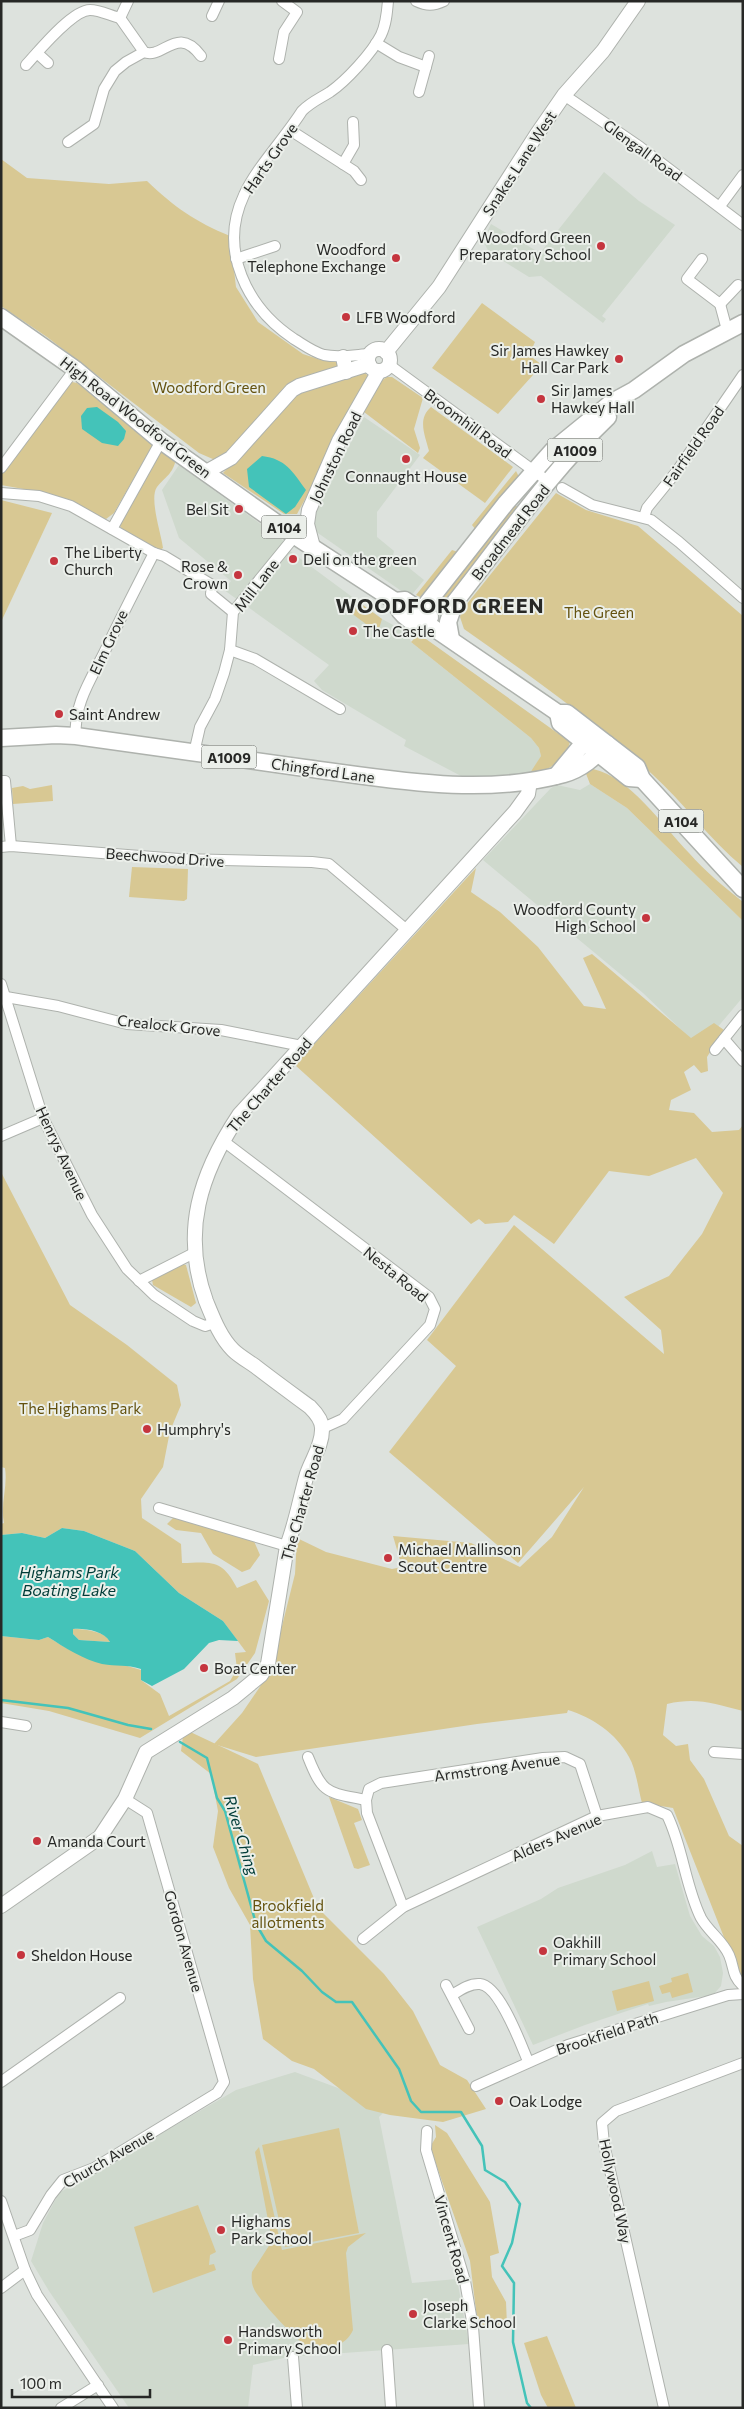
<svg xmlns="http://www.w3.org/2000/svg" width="744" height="2409" viewBox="0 0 744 2409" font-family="Commissioner,sans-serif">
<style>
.built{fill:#cfd9cd}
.green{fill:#d8c893}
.water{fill:#44c3b9;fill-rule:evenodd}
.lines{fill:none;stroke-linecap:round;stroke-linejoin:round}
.stream{stroke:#44c3b9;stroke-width:2.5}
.street-casing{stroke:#aeb2ad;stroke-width:12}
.secondary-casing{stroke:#aeb2ad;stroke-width:16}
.primary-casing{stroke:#aeb2ad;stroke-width:19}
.street{stroke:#fff;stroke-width:10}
.secondary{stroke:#fff;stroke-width:14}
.primary{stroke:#fff;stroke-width:16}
.poi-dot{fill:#c5353e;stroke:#ebefea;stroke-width:2}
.labels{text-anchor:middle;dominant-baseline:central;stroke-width:4;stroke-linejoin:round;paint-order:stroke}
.shield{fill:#ebefea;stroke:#626461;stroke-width:1}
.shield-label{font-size:14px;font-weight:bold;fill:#272826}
.street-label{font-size:15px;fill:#272826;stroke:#ebefea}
.poi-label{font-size:15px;fill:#272826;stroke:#ebefea;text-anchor:start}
.park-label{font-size:15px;fill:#64520f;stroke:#ebefea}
.water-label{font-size:16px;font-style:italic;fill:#003c38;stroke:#ebefea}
.district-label{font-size:20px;font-weight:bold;letter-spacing:1px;fill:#272826;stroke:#ebefea}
</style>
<rect width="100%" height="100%" fill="#dde2dd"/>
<g class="built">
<polygon points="604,172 639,201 675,225 602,316 606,319 603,323 541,276 529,277 489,252 483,241 491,224 540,253"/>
<polygon points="364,417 420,455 377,512 377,537 394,551 393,555 424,580 410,597 315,531 311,519"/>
<polygon points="179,465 284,541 238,600 224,590 231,581 179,538 162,490"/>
<polygon points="290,551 382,619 408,633 411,642 531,738 539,748 541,756 533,770 524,775 482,778 461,776 404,746 406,740 322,690 314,681 329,665 245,605"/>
<polygon points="590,784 627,808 743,921 743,997 700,1048 643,993 483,860 551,788 557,785 580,790"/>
<polygon points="652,1851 657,1867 675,1864 690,1916 702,1936 714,1946 720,1957 723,1973 721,1986 713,1995 666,2002 649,2006 648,2004 585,2025 533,2045 477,1927 541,1899 558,1888 625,1865"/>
<polygon points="295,2072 389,2107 379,2117 412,2283 457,2279 469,2344 288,2357 253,2365 248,2408 129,2408 49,2291 31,2261 43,2223 59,2193 86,2177 236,2090"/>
</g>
<g class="green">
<path d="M1 159 27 178 109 184 147 181C174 207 196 222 230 236L236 287 258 322 303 354 321 360 340 362V368L324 372 227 454 215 460 199 453 47 337 1 306Z"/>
<polygon points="482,303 535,342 529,355 542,365 498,414 432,368"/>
<polygon points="363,370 370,379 297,514 284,514 223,473 295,393"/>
<polygon points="387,377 392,377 423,398 414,429 420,448 418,453 364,412 381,381"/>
<polygon points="72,382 77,383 154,443 114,513 106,519 93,515 46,493 1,485 1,474"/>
<path d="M431 407 513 467 485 503 423 458 429 451C425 435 417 419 431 407Z"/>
<path d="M161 449 176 459C173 474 165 477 157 487 149 498 161 533 163 548L158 551 123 530 119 525Z"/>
<polygon points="516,471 519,477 476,530 472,525"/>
<path d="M556 493 586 510 638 526 743 616V867C709 839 684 803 652 774 593 720 529 675 464 629L460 617 462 610Z"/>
<polygon points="1,500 52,513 1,622"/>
<polygon points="514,504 521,510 448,607 437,599"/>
<polygon points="452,550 458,552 424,599 416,595"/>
<polygon points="359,602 382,619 377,635 366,624 351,613"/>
<path d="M419 634 570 742C565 761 550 769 533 775L530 773 541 756 539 748 531 738 411 642Z"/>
<path d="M593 769C630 777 663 826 689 853 705 871 724 887 743 902V921L627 808 590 784 585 771Z"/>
<polygon points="52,785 53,801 13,804 12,788 23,786 30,789"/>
<polygon points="132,867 188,869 187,899 184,901 129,897"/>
<path d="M476 868 471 892 500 912 538 947 584 1006 606 1009 583 958 592 954 691 1038 714 1023 724 1030 707 1057 708 1071 701 1073 694 1065 684 1072 691 1090 671 1100 669 1110 694 1113 712 1132 739 1130 743 1125V1711C713 1704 698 1697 667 1704L663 1735 676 1746 688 1744 690 1760 704 1779 729 1836 743 1846 742 1983 673 1808 642 1803C638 1788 636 1769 629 1757 616 1733 593 1718 568 1710L567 1713 477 1724 256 1757 214 1744 242 1713 274 1666 280 1634 295 1574 297 1538 326 1552 392 1569 402 1567 393 1536 471 1543 520 1567 552 1537 584 1487 518 1563 389 1452 456 1366 427 1340 514 1225 664 1354 661 1330 624 1297 669 1276 702 1234 723 1193 696 1158 649 1176 609 1171 554 1244 514 1215 508 1222 485 1224 479 1219 471 1224 295 1065Z"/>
<path d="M1 1172 70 1305 127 1345 177 1385 181 1405 170 1431 163 1467 141 1499 142 1518 181 1544 182 1563C212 1562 222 1559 237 1588L256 1580 269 1601 255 1653 237 1679 140 1738 49 1711 1 1703V1636L39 1640 48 1637 66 1648 141 1670V1680L160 1694 169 1716 230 1681 237 1669 235 1653 246 1652 223 1621 179 1593 135 1551 84 1531 62 1528 45 1538 22 1533 1 1535V1524L4 1523C0 1504 8 1487 5 1468L1 1467Z"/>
<polygon points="183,1264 186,1265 196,1303 191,1307 153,1285 152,1280"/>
<polygon points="174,1517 253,1539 260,1555 250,1569 242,1572 213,1554 201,1533 176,1530 167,1524"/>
<path d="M73 1629C84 1629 105 1631 110 1642L79 1640 73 1634Z"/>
<polygon points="184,1729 258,1764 318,1908 384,1974 413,2011 440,2065 467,2080 486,2109 443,2122 390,2115 366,2109 314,2069 292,2061 263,2039 253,1979 250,1925 229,1888 213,1847 218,1811 211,1774 181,1751"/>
<polygon points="329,1797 358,1809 362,1820 354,1823 370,1865 358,1869 354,1868"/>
<polygon points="688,1973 693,1992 672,1998 670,1992 662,1994 659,1986 672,1982 671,1978"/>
<polygon points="649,1981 654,2001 617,2011 612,1991"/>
<polygon points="435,2125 447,2133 490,2202 499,2253 490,2256 492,2277 506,2302 507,2325 478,2327 470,2261 430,2147 436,2137"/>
<polygon points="339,2128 359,2233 285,2247 262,2145"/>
<path d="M259 2147 282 2250 366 2233 348 2247 346 2253 353 2330C347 2345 323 2355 308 2347 296 2340 262 2303 255 2291 252 2286 251 2279 252 2272L272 2241 255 2152Z"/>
<polygon points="198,2205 216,2252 210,2255 209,2265 214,2264 216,2270 153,2293 134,2227"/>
<polygon points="547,2336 576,2408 548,2408 541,2395 524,2343"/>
</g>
<g class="water">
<polygon points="97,407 118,422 126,431 124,439 118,446 102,443 82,429 81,416 87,408"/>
<path d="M262 456C286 459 292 471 306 490L295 507 286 514 249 487 247 469Z"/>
<path d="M62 1528 84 1531 135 1551 179 1593 223 1621 238 1641 219 1640 209 1643 184 1669 152 1686 141 1680V1669C126 1664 117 1667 102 1664 84 1660 64 1647 48 1637L39 1640 1 1636V1535L22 1533 45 1538ZM73 1629C85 1628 104 1631 110 1642L79 1640 73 1634Z"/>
</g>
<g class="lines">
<g class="stream">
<polyline points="1,1700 68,1708 128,1725 151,1729"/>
<polyline points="180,1742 207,1758 217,1798 225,1811 256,1924 266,1941 302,1971 322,1992 336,2002 352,2002 399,2069 411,2101 421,2112 461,2112 482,2146 485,2170 505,2182 520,2204 512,2243 502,2266 514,2283 513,2342 527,2403 531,2408"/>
</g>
<g class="street-casing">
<g id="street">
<path d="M128 1 120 18 144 52C163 60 177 24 201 56"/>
<path d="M416 1C427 6 433 6 444 1"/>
<polyline points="212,16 219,1"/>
<polyline points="376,43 399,57 426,67"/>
<polyline points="37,53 48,63"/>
<polyline points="279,59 284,32 297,12 282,1"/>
<path d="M26 65C38 52 72 10 90 10 100 10 111 16 120 18"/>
<polyline points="419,92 429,56"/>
<polyline points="564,95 640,147 743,225"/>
<polyline points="290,130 354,171 361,180"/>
<polyline points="68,142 94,124 104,89 115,71 126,62 144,52"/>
<polyline points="343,164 354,145 353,122"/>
<polyline points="720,206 743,175"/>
<polyline points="236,259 275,246"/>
<polyline points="702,259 687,279 720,304 738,285"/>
<polyline points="720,304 727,330"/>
<path d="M369 354C355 355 339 358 324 355 313 352 304 345 294 339 247 308 218 250 244 195 256 168 285 138 302 111 311 102 319 99 330 92 346 81 372 53 381 35 386 25 387 13 388 1"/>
<polyline points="388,364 549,482"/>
<polyline points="1,468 75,369"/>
<polyline points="562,488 592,505 651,520 679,542 743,598"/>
<polyline points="1,493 39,496 71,506 154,553 164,556 212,585 211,594 233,612"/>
<polyline points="644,517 647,508 677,471 743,375"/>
<polyline points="112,529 161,441"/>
<polyline points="230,650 255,659 340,709"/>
<path d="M76 736C73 706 91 679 104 653 120 619 137 586 154 553"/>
<polyline points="194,753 200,727 215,699 224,673 230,650 233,612 295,536"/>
<polyline points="1,781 5,781 11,846"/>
<polyline points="1,847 11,846 179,859 312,862 329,864 408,931"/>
<polyline points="1,984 43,1118 92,1215 127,1269 154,1295 193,1321 205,1326 214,1323"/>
<polyline points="6,997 58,1006 127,1024 221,1030 302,1046"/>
<polyline points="724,1039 743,1061"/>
<polyline points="715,1050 743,1015"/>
<polyline points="1,1136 43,1118"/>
<polyline points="222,1140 429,1297 435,1309 430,1325 343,1419 323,1428"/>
<polyline points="139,1281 194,1253"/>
<polyline points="159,1508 287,1546"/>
<polyline points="1,1722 26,1726"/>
<polyline points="714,1752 743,1754"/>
<path d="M308 1757C323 1795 327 1792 366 1800"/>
<polyline points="403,1907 367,1813 366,1800 369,1789 381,1783 543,1758 565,1757 580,1764 597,1816"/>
<path d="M363 1939 403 1907 597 1816 648 1807 667 1815C683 1847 685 1886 701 1918 708 1931 723 1941 729 1955 735 1969 731 1974 743 1986"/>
<polyline points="446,1985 469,2029"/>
<path d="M452 1995C460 1990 470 1983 480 1984 500 1986 521 2045 528 2061"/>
<polyline points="1,2082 120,1998"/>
<polyline points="476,2086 568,2045 728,1995 743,1994"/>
<polyline points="427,2131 426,2150 465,2281 473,2327 479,2408"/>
<polyline points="1,2201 25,2270 37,2295 113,2408"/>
<polyline points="14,2236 30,2230 51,2195 63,2180 94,2168 217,2093 224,2082 147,1813 125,1799"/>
<polyline points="1,2288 25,2270"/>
<polyline points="387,2350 391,2408"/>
<polyline points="293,2357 297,2408"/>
<polyline points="61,2408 98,2385"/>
<polyline points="664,2408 604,2144 602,2123 616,2111 743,2063"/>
</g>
</g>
<g class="secondary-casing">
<g id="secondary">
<circle cx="379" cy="360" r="11"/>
<polyline points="386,352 439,287 537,134 564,95 603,51 638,1"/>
<polyline points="343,357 346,372"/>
<polyline points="206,472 231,458 292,390 299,386 369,364"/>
<polyline points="313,547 307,524 309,510 339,441 379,371"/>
<path d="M1 1906 100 1837 125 1799 146 1752 233 1698 261 1675 268 1664 287 1546C296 1523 300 1498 307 1474 312 1459 322 1446 322 1430 323 1421 316 1413 310 1407 291 1393 273 1380 255 1366 248 1361 239 1356 233 1350 220 1337 213 1318 206 1301 181 1232 200 1174 239 1115L515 812 528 794 530 781"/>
</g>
</g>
<g class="primary-casing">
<g id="primary">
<path d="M1 317 75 369 161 441 295 536 395 601C399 616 417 628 432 627L558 713H567L637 767 642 779 743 889"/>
<polyline points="395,601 405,600 430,617"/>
<polyline points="421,611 506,503 553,450 612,402 634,390 684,354 743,323"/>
<path d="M451 639 448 622 455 602C504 540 550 472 608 417"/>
<polyline points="558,713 560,723 629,778 642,779"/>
<path d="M1 738 56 735 76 736C152 747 229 757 305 768 390 779 480 797 564 774 582 769 595 757 607 744"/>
<polyline points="556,776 590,735"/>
</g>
</g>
<use href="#street" class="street"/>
<use href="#secondary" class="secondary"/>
<use href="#primary" class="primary"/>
</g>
<g class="poi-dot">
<circle cx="601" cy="246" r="5"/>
<circle cx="396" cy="258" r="5"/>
<circle cx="346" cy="317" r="5"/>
<circle cx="619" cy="359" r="5"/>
<circle cx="541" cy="399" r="5"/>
<circle cx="406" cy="459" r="5"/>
<circle cx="239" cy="509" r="5"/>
<circle cx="293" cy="559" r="5"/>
<circle cx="54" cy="561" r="5"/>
<circle cx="238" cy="575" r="5"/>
<circle cx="353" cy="631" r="5"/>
<circle cx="59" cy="714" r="5"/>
<circle cx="646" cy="918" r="5"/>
<circle cx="147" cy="1429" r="5"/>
<circle cx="388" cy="1558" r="5"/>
<circle cx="204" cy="1668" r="5"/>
<circle cx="37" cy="1841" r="5"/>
<circle cx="543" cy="1951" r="5"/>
<circle cx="21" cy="1955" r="5"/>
<circle cx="499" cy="2101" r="5"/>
<circle cx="221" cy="2230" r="5"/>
<circle cx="413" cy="2314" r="5"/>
<circle cx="228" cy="2340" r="5"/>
</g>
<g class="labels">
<g class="shield">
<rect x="547.5" y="438.5" width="55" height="23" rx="4"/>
<rect x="261.5" y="515.5" width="45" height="23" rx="4"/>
<rect x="201.5" y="745.5" width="55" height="23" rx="4"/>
<rect x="658.5" y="809.5" width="45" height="23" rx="4"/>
</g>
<g class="shield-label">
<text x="575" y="450">A1009</text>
<text x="284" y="527">A104</text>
<text x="229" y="757">A1009</text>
<text x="681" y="821">A104</text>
</g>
<g class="street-label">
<text transform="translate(643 150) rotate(36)">Glengall Road</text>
<text transform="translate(270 158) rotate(-55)">Harts Grove</text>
<text transform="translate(519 163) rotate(-57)">Snakes Lane West</text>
<text transform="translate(136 417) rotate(38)">High Road Woodford Green</text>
<text transform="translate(468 423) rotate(37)">Broomhill Road</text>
<text transform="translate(693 446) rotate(-55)">Fairfield Road</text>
<text transform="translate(335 457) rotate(-64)">Johnston Road</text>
<text transform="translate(510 532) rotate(-52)">Broadmead Road</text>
<text transform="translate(256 585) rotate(-52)">Mill Lane</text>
<text transform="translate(108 642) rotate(-65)">Elm Grove</text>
<text transform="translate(323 770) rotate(8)">Chingford Lane</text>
<text transform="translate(165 857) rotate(4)">Beechwood Drive</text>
<text transform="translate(169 1025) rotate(6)">Crealock Grove</text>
<text transform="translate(269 1085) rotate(-49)">The Charter Road</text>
<text transform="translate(62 1153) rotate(65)">Henrys Avenue</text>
<text transform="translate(396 1274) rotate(39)">Nesta Road</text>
<text transform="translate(302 1503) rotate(-74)">The Charter Road</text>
<text transform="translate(497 1767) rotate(-8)">Armstrong Avenue</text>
<text transform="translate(556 1837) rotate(-24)">Alders Avenue</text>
<text transform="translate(184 1941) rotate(74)">Gordon Avenue</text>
<text transform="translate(607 2033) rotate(-18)">Brookfield Path</text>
<text transform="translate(108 2158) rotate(-30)">Church Avenue</text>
<text transform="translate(616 2191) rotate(78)">Hollywood Way</text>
<text transform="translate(452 2239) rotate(74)">Vincent Road</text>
</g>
<g class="poi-label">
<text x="591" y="237" text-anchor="end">Woodford Green<tspan x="591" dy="17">Preparatory School</tspan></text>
<text x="386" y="249" text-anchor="end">Woodford<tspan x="386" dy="17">Telephone Exchange</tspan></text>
<text x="356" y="317">LFB Woodford</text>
<text x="609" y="350" text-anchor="end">Sir James Hawkey<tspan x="609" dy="17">Hall Car Park</tspan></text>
<text x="551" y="390">Sir James<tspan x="551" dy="17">Hawkey Hall</tspan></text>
<text x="406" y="476" text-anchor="middle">Connaught House</text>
<text x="229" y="509" text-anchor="end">Bel Sit</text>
<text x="64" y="552">The Liberty<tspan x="64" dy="17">Church</tspan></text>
<text x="303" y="559">Deli on the green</text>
<text x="228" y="566" text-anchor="end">Rose &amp;<tspan x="228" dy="17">Crown</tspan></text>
<text x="363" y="631">The Castle</text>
<text x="69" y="714">Saint Andrew</text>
<text x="636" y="909" text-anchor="end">Woodford County<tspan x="636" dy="17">High School</tspan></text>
<text x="157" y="1429">Humphry's</text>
<text x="398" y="1549">Michael Mallinson<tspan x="398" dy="17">Scout Centre</tspan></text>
<text x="214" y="1668">Boat Center</text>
<text x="47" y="1841">Amanda Court</text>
<text x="553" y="1942">Oakhill<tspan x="553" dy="17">Primary School</tspan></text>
<text x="31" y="1955">Sheldon House</text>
<text x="509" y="2101">Oak Lodge</text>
<text x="231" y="2221">Highams<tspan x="231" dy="17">Park School</tspan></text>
<text x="423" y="2305">Joseph<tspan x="423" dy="17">Clarke School</tspan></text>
<text x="238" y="2331">Handsworth<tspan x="238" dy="17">Primary School</tspan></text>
</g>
<g class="park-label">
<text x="209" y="387">Woodford Green</text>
<text x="599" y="612">The Green</text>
<text x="80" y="1408">The Highams Park</text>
<text x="288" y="1905">Brookfield<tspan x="288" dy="17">allotments</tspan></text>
</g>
<g class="water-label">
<text x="69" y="1571">Highams Park<tspan x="69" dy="18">Boating Lake</tspan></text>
<text transform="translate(242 1835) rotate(73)">River Ching</text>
</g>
<g class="district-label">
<text x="440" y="605">WOODFORD GREEN</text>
</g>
</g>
<rect width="744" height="2409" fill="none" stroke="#272826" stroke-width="5"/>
<path d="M12 2389v8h138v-8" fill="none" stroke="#272826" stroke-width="2.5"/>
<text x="20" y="2389" font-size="15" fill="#272826" stroke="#ebefea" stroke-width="4" paint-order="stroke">100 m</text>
</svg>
